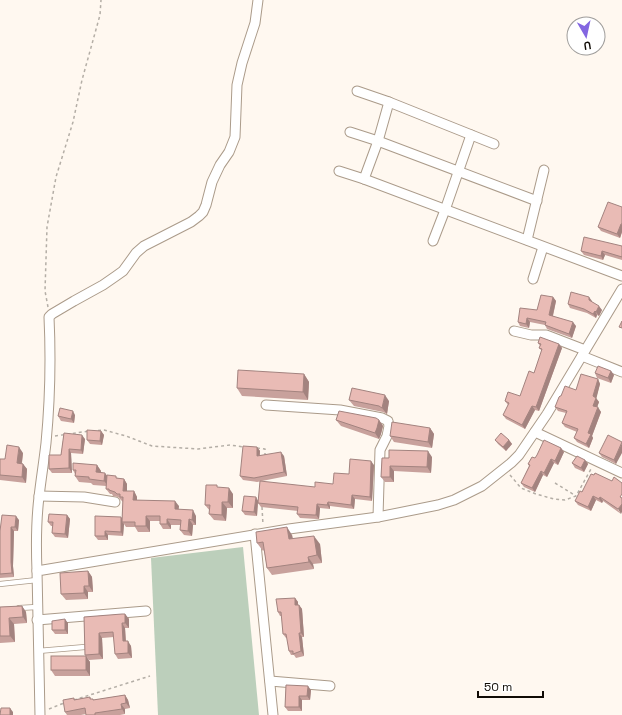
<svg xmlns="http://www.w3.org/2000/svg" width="622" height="715" viewBox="0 0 622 715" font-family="'Space Grotesk',sans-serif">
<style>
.green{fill:#bccfbb}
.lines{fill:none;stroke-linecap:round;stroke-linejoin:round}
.lane-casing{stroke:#ab9b8a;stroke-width:6}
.street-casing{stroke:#ab9b8a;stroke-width:11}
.path{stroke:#b4aea6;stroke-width:1.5;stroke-dasharray:3 3;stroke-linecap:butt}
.lane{stroke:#fff;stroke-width:4.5}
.street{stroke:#fff;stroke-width:9}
.wall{fill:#c8a19c}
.shaded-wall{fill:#a3837f}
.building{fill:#e9bbb5;stroke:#a3837f}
</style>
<rect width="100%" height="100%" fill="#fff8f0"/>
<polygon class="green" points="243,547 259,715 158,715 151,558"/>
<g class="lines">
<g class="lane-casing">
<g id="lane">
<polyline points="0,584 37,580"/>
<polyline points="19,608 37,607"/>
<polyline points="38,651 85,647"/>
</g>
</g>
<g class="street-casing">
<g id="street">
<polyline points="357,91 389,102 494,144"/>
<polyline points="350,132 378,141 537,201"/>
<polyline points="339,171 364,179 622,276"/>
<polyline points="364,179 378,141 389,102"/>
<polyline points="527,240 544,170"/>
<polyline points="433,241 445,210 471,135"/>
<polyline points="533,279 543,247"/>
<polyline points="514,331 531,335 546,335 585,350"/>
<polyline points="582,356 622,372"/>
<polyline points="266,405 340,410 382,418 388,421 389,426 387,436 380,450 378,517"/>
<polyline points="535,432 622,473"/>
<polyline points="39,496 84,497 115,502"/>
<polyline points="255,534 273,715"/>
<path d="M37 571C36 546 36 522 39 497 41 479 44 461 46 443 50 401 51 359 49 317L52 314 74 301 103 285 116 276 123 271 136 253 144 246 191 222 199 216 203 212 206 205 212 182 220 165 229 152 235 137 237 85 242 63 255 23 258 0"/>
<polyline points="37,620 146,611"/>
<polyline points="270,681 330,686"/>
<polyline points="40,715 37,571 289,529 378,517 438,505 454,500 482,486 511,463 519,455 547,414 622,289"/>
</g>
</g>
<g class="path">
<polyline points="48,307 45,291 47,227 56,177 73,122 82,80 100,15 101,0"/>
<polyline points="92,431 104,430 126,436 152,446 198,449 230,445 244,447"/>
<polyline points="55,436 89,431"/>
<polyline points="257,448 265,449 265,455"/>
<polyline points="510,475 521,488 536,494 554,499 565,500 576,496 591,469"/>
<polyline points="555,483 576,496"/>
<polyline points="262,507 263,525"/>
<polyline points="74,700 150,676"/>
<polyline points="49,709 64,703"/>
</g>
<use href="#lane" class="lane"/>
<use href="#street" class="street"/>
</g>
<g class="wall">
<polygon points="622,207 622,232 620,238 601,231 598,227"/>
<polygon points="622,246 622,260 605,255 603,260 584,255 581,251"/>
<polygon points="553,297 556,301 553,316 576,326 572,338 547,329 545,325 530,322 529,328 520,326 518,322 537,310"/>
<polygon points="592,301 592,302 602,310 599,316 597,315 596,318 587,313 570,308 568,304"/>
<polygon points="538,343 559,344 562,348 539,411 535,410 525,429 506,419 503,415 508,405 505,401 520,396 534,373 542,351 539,348 540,346"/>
<polygon points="611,371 614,375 611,383 597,378 595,373"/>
<polygon points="304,374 309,382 308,400 242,396 237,388"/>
<polygon points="598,379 600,384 596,398 599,402 597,407 601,412 592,436 593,438 589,448 577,442 574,438 577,432 565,427 562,423 566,413 558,411 555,407 561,396 576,390"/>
<polygon points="349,400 389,401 387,414 383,412 354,406"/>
<polygon points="75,415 74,423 61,421 58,416"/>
<polygon points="336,420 379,420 383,426 381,434 379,439 341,426"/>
<polygon points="430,428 434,434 432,448 394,442 390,436"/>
<polygon points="101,431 104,435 102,445 90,444 87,440"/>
<polygon points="64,433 85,439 83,454 71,453 72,473 52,473 49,469 61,455"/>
<polygon points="495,440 509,440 512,444 506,451 498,444"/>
<polygon points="622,442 616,464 602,457 599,453"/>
<polygon points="257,447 260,451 260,455 284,456 287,476 257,482 243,480 240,476"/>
<polygon points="561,448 564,452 558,465 554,463 547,477 543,475 535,492 524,487 521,483 529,466 528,464 535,458"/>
<polygon points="23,453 22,463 23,464 27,469 26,483 0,480 0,459 5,459"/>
<polygon points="432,457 431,473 394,471 394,482 385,482 381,477 382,458"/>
<polygon points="585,460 588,464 584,472 575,468 572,463"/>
<polygon points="97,465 101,471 101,472 107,475 118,478 124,479 127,484 127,491 134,491 137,497 137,500 179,506 178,510 196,516 196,525 193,525 192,536 184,535 180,530 181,525 171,525 171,529 163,529 160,524 160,521 150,521 150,532 138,532 135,527 126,527 124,524 123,536 108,535 108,540 98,540 95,536 122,518 123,502 118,497 113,496 112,494 110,494 106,489 106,486 93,485 91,483 79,482 75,476 75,474 73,470"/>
<polygon points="374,465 372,501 355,499 354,509 330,506 330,509 320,508 319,519 317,519 300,518 297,514 298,511 261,507 258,503 315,487 333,484 349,474"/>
<polygon points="594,475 621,514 603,501 602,503 596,500 591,511 578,505 575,501"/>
<polygon points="219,487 233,494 233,508 227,508 226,521 214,520 209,514 210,511 205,505"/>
<polygon points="256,497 258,501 257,516 245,515 242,511"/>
<polygon points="67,515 70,519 68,538 55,537 52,533 53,526 51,526 48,522"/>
<polygon points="19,520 18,531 14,531 13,566 14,577 0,578 0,531"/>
<polygon points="292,535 293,539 320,544 322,563 313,564 314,569 272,575 267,568 264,550 263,551 257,543"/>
<polygon points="88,571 92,577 93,592 88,592 88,599 66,600 61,594"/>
<polygon points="295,598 298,602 298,605 299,605 302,609 304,637 302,637 304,656 296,658 294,655 291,655 289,651 287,638 286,638 283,634 282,616 280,616 278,612"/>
<polygon points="22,606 26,612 27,623 14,624 15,642 0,643 0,607"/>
<polygon points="125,614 129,619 129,628 125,628 126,641 131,646 132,658 118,659 115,654 114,637 102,638 103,659 89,660 85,655 84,617"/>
<polygon points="68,623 68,634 55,634 52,630"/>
<polygon points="86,656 90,662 90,676 55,676 51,670"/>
<polygon points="286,685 311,690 310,700 302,700 302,711 288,711 285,707"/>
<polygon points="125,695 128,700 130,708 125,709 125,714 120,715 86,715 86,714 81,715 67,715 65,712 75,700 90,697 91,699 94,700"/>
</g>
<g class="shaded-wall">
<polygon points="621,224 622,225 622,232 620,238 617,234"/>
<polygon points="602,251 605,255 603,260 601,256"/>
<polygon points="553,297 556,301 552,319 549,315"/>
<polygon points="589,297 592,301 592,305 589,300"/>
<polygon points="599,306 602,310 599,316 596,312"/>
<polygon points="595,311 597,315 596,318 593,314"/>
<polygon points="527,318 530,322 529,328 526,324"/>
<polygon points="573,322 576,326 572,338 569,334"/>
<polygon points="559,344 562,348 539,411 536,407"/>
<polygon points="611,371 614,375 611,383 608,378"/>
<polygon points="304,374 309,382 308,400 303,392"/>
<polygon points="598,379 600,384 596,400 596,398 599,402 596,410 593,406 593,396"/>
<polygon points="385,395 389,401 387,414 382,408"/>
<polygon points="532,406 535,410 525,429 522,425"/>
<polygon points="598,407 601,412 592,436 593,438 589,448 586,444 588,433"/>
<polygon points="73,411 75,415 74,423 71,419"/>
<polygon points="379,420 383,426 381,434 379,439 375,433"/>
<polygon points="430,428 434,434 432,448 428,442"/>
<polygon points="101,431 104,435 102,445 100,441"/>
<polygon points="82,435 85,439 83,454 81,450"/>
<polygon points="509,440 512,444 506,451 503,447"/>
<polygon points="622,443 622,453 616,464 614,460"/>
<polygon points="19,447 23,453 21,469 17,463"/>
<polygon points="257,447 260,451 259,460 257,456"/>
<polygon points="561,448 564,452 558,465 555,461"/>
<polygon points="69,449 71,453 72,473 69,468"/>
<polygon points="428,451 432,457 431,473 427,467"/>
<polygon points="281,452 284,456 287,476 284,472"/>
<polygon points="551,459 554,463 547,477 544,473"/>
<polygon points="585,460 588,464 584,472 581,468"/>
<polygon points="371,461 374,465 372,501 370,497"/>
<polygon points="23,464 27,469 26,483 22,477"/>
<polygon points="97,465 101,471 101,478 96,472"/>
<polygon points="390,466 394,471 394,482 390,477"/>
<polygon points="541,471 543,475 535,492 532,488"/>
<polygon points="105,473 109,479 109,487 104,481"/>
<polygon points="124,479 127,484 127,496 123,491"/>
<polygon points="229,488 233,494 233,508 228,502"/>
<polygon points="134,491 137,497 137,506 133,500"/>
<polygon points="352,495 355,499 354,509 351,505"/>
<polygon points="593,496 596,500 591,511 588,507"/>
<polygon points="256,497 258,501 257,516 254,512"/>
<polygon points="600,497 603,501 602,503 599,499"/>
<polygon points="175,501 179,506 178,515 175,509"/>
<polygon points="222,502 227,508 226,521 222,515"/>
<polygon points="328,502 330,506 330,509 327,505"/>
<polygon points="317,504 320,508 319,519 316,515"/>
<polygon points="622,504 622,512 621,514 618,509"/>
<polygon points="193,510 196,516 196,525 192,520"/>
<polygon points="67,515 70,519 68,538 65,534"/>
<polygon points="16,516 19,520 18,531 15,527"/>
<polygon points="146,516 150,521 150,532 146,526"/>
<polygon points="121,517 124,521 122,522 124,524 123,536 121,532"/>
<polygon points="167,519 171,525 171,529 167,524"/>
<polygon points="189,519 193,525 192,536 188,531"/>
<polygon points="11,527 14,531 13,566 14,577 12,573 11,562"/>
<polygon points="287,527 292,535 294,547 289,539"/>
<polygon points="105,531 108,535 108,540 105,536"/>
<polygon points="314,536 320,544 322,563 317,555"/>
<polygon points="308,557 313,564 314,569 309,562"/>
<polygon points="88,571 92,577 93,592 89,586"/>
<polygon points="84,586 88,592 88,599 84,593"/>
<polygon points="295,598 298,602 298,610 295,605"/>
<polygon points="299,605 302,609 304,637 301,633"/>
<polygon points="22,606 26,612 27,623 23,617"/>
<polygon points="125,614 129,619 129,628 125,623"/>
<polygon points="9,618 14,624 15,642 10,636"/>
<polygon points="65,619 68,623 68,634 65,630"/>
<polygon points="122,623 125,628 126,646 123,641"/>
<polygon points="99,633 102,638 103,659 99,654"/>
<polygon points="299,633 302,637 304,656 301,651"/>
<polygon points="128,641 131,646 132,658 128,653"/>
<polygon points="86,656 90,662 90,676 86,670"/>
<polygon points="308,686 311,690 310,700 307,696"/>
<polygon points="125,695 128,700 130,708 126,703"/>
<polygon points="299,696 302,700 302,711 299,707"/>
<polygon points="121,704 125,709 125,714 122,709"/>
<polygon points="10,708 13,712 13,715 10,715"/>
</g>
<g class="building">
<polygon points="608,202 622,207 622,224 621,224 617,234 598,227"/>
<polygon points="584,237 622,246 622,257 602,251 601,256 581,251"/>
<polygon points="571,292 589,297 589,300 599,306 596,312 595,311 593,314 584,309 568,304"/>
<polygon points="541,295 553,297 549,315 573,322 569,334 545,325 546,322 527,318 526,324 518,322 520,308 537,310"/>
<polygon points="622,321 622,328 619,327"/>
<polygon points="540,337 559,344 536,407 532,406 522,425 503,415 509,403 505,401 508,392 520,396 529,371 534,373 542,349 539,348 541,344 538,343"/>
<polygon points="598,366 611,371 608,378 595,373"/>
<polygon points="238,370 304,374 303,392 237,388"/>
<polygon points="581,374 598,379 593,396 596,398 593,406 598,407 588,433 591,434 586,444 574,438 578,429 562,423 567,411 555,407 559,397 560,396 561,396 565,386 576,390"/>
<polygon points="352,388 385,395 382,408 379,406 349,400"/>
<polygon points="60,408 73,411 71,419 58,416"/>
<polygon points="339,411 376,418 379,420 377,428 375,433 336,420"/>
<polygon points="392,422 430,428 428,442 390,436"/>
<polygon points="87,430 101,431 100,441 87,440"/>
<polygon points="64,433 82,435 81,450 69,449 69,468 49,469 49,455 61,455"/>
<polygon points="501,433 509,440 503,447 495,440"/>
<polygon points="608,435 622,442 614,460 599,453"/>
<polygon points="544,440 561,448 555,461 551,459 544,473 541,471 532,488 521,483 530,465 528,464 532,457 535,458 537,455"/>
<polygon points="7,445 19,447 17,463 23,464 22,477 0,475 0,459 5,459"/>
<polygon points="243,446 257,447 257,456 281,452 284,472 254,478 240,476"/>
<polygon points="389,450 428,451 427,467 390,466 390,477 381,477 382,458 389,458"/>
<polygon points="577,456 585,460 581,468 572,463"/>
<polygon points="350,459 371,461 370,497 352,495 351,505 328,502 327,505 317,504 316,515 314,515 297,514 298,507 258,503 260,481 315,487 315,482 333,484 334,473 349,474"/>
<polygon points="73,463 97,465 96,472 105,473 104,481 89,479 89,477 75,476 76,470 73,470"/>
<polygon points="595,473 612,481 614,477 622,483 622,494 620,497 622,498 622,504 618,509 600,497 599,499 593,496 588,507 575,501 580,491 582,492 591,474 594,475"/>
<polygon points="107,475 116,476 116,478 124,479 123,491 134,491 133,500 175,501 175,509 193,510 192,520 189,519 188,531 180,530 181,520 167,519 167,524 160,524 160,516 146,516 146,526 135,526 135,522 122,522 123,497 120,497 120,494 117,494 115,492 109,490 109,489 106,489"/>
<polygon points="206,485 217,485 217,487 229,488 228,502 222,502 222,515 209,514 210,505 205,505"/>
<polygon points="244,496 256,497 254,512 242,511"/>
<polygon points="49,514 67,515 65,534 52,533 53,522 48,522"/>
<polygon points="2,515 16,516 15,527 11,527 11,562 12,573 0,574 0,531"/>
<polygon points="95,516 121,517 121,532 105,531 105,536 95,536"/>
<polygon points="287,527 289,539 314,536 317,555 308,557 309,562 267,568 263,542 257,543 256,532"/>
<polygon points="88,571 89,586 84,586 84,593 61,594 60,573"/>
<polygon points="295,598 295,605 299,605 301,633 299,633 301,651 293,654 293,651 289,651 286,634 283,634 281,612 278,612 276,599"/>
<polygon points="22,606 23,617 9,618 10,636 0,636 0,607"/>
<polygon points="122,614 125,614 125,623 122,623 123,641 128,641 128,653 115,654 113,632 99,633 99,654 85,655 84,617"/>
<polygon points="65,619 65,630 52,630 52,621"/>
<rect x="51" y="656" width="35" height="14"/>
<polygon points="286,685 308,686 307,696 299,696 299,707 285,707"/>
<polygon points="125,695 126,703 121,704 122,709 95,713 95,715 86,715 85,708 65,712 63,700 74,698 74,700 90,697 90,699 93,699 93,700"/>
<polygon points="1,708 10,708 10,715 0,715"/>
</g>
<g transform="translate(586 36) rotate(171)"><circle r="19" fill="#ffffff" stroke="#9f9d9b"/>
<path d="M0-3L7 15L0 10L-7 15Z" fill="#8366e1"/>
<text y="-6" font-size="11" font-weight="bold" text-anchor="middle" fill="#100b05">U</text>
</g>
<path d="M478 691v6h65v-6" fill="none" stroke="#100b05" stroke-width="2"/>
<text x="484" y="691" font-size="12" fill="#100b05" stroke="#ffffff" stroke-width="3" paint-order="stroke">50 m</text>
</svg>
